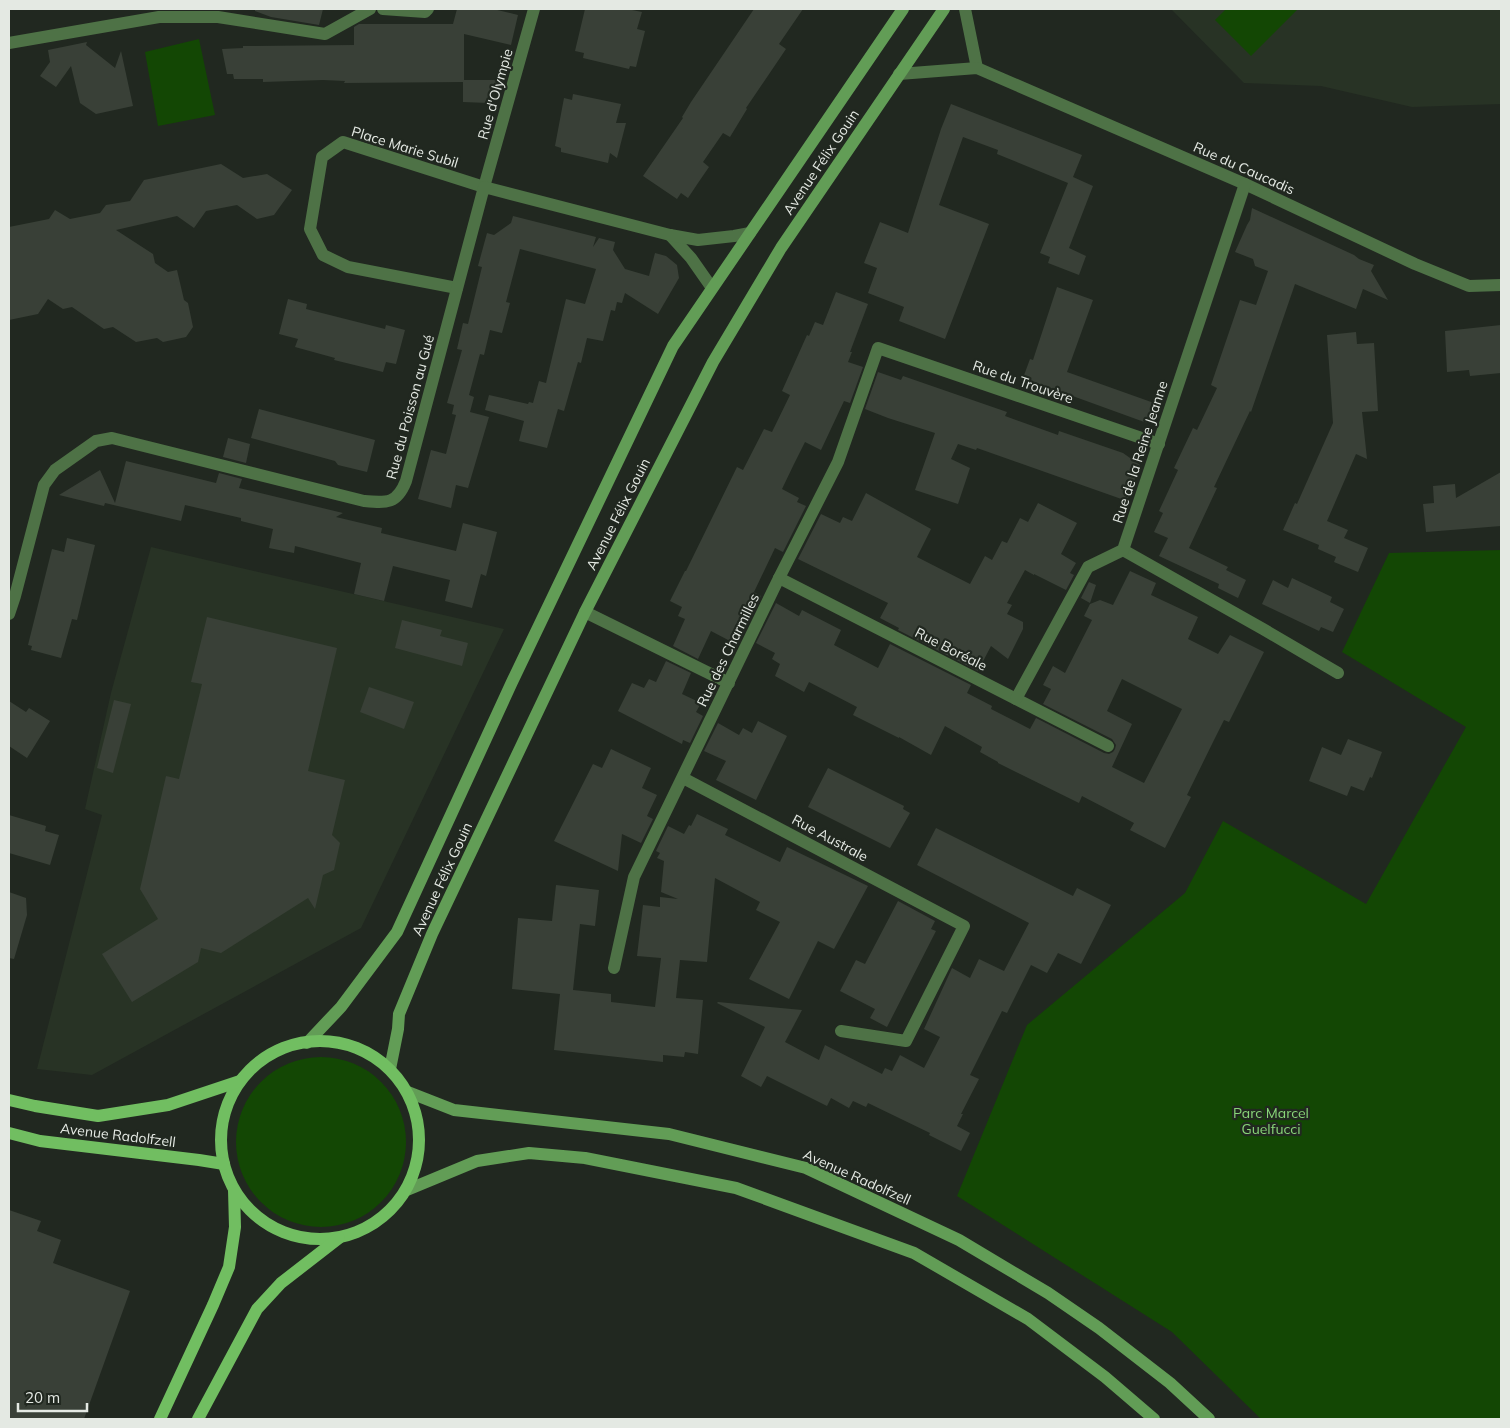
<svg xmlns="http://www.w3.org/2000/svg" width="1510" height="1428" viewBox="0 0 1510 1428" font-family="Mulish,sans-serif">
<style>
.built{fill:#283325}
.green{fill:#134704}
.building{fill:#394037;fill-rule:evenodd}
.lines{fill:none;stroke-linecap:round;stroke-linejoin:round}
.street{stroke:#4e7246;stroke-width:12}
.secondary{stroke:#629d56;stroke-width:12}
.primary{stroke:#71be61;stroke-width:12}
.labels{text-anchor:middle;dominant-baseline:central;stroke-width:4.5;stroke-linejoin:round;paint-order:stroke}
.street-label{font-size:14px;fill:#e4e9e3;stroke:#212820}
.park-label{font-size:14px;fill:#89d579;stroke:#212820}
</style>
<rect width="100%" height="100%" fill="#212820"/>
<g class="built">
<polygon points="1171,9 1501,9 1501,104 1412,107 1321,86 1244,83"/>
<polygon points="151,547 504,629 361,928 92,1075 37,1069 102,815 85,809 111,693"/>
</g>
<g class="green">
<polygon points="1226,9 1298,9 1251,56 1215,20"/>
<polygon points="199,39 215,115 158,126 145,52"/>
<polygon points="1501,550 1501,1419 1261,1419 1172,1332 957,1196 1027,1025 1185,893 1223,821 1366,904 1466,727 1342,652 1389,553"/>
<circle cx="321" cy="1142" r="85"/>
</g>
<g class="building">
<polygon points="255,9 323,9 319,25 271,17 255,11"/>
<polygon points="457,9 493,9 518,15 511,45 464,34 464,80 498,80 488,103 463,102 463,82 344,83 345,81 323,80 263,82 263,79 234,79 233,74 227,74 222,49 243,48 243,46 354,45 354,27 359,24 453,24"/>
<polygon points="585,9 627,9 642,12 637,29 645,31 636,67 630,66 629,69 583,58 584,53 575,51"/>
<polygon points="754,9 803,9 779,44 786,49 746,108 747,109 730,137 723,133 703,162 709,167 698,183 688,198 681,193 677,199 643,176 683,118 682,117 691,102"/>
<polygon points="87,42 86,45 115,68 121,51 133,106 96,114 80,103 71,66 56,87 40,76 50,62 48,50"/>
<polygon points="573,94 621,104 616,123 626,123 617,158 610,153 608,163 561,152 561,148 555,146 564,98 572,100"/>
<polygon points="951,104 1082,155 1073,177 1093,186 1069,248 1086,256 1079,275 1048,263 1050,257 1040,253 1068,183 997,154 998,150 963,137 939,205 989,224 945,339 899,321 904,307 868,293 877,268 864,263 880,222 908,233 941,129"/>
<polygon points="221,164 243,178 267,174 292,190 274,215 257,219 237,205 206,211 194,228 177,216 116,230 153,254 155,263 168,272 177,270 184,300 188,303 193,327 186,337 163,342 157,338 136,342 113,327 104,329 72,307 63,309 48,299 38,314 9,320 9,227 49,219 55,210 70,219 100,213 106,205 130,201 144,180"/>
<polygon points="1252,208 1354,255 1359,259 1374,265 1371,271 1388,300 1363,289 1356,309 1295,284 1251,412 1250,411 1214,487 1217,488 1189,548 1228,567 1226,570 1246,580 1238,598 1218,588 1219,584 1159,556 1168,538 1154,532 1163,513 1159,511 1178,470 1174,468 1193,428 1197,430 1217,388 1211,385 1240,300 1256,305 1268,271 1255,266 1253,259 1235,252 1247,225 1250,220"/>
<polygon points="513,216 596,237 593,247 599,238 615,242 613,250 625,269 649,276 655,253 666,256 677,265 679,278 658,314 625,293 622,303 617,302 615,311 611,310 603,341 587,338 581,363 578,362 564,411 558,409 547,448 519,441 524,421 485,410 489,395 528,404 529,402 533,403 539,381 546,383 566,299 585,304 596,269 520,249 506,302 510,303 502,333 490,330 484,355 480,354 469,395 474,397 470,412 489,417 468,488 456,485 451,508 418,499 431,450 446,454 456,415 452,414 454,405 447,403 462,350 457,349 463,323 468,324 482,267 478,266 487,233 494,235 511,223"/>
<polygon points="1057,287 1093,300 1067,372 1154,403 1147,423 1023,378 1030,359 1033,360"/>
<polygon points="836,292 868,304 850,352 852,352 848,362 863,367 850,403 844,401 821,450 805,442 794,464 782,489 799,498 797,502 806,506 783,552 775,548 754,592 761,596 742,636 735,632 730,641 711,631 698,659 673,646 685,619 678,616 682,607 670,601 685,571 686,571 737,467 743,470 764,429 772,432 790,395 782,391 807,335 809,336 815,322 823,325"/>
<polygon points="288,299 307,304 306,309 385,329 386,325 405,330 396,364 386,362 383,372 334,360 335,358 295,347 298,339 279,334"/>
<polygon points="1501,325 1501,373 1470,376 1469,370 1447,372 1445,331"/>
<polygon points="1356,332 1357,344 1374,343 1378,411 1362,412 1367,459 1356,454 1327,521 1348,530 1344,538 1368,548 1358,572 1334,562 1336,557 1318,549 1319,545 1283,530 1295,503 1297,504 1333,423 1327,335"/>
<polygon points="878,372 901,380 903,376 1007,412 1005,416 1058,435 1059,431 1123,453 1140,465 1127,501 977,448 976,450 958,444 951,459 970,468 958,504 915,490 935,433 888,418 865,409"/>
<polygon points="259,409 375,440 367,472 338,465 335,461 251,438"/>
<polygon points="228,438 250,444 246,463 223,457"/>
<polygon points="126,461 216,483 219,473 242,479 239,488 343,513 336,517 382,528 381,533 456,551 463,523 497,532 486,576 481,574 472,608 445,601 450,580 393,566 384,601 354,594 361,563 295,546 294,553 269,548 273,529 241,521 241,518 185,505 181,521 105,503 104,506 59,495 100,470 115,503"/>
<polygon points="1501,472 1501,526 1426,532 1423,504 1434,503 1433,486 1455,484 1456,498"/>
<polygon points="866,493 931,529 917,557 970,584 985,556 992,560 1002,541 1007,543 1020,518 1028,522 1038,503 1077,523 1061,554 1076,563 1070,573 1074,575 1066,590 1034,574 1034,575 1025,570 1007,603 1012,605 1007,614 1023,622 1023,629 1008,659 991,646 978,671 898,630 899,628 880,618 888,603 798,559 821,514 840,523 843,517 852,521"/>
<polygon points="67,538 95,545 77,620 72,619 61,658 31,650 32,646 28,645 52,549 64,552"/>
<path d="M1130 571 1156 583 1151 595 1198 617 1188 639 1218 654 1230 635 1264 652 1229 722 1224 720 1214 740 1187 795 1191 797 1165 848 1130 830 1134 823 1082 796 1079 803 998 763V762L980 752 982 747 945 726 931 755 899 737V738L853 715 857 707 809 682 804 692 775 676 780 664 772 659 775 653 756 643 776 603 799 616 802 610 841 630 834 645 878 668 890 644 971 685 967 693 992 706 991 709 1030 729 1036 718 1104 753 1109 754 1113 752 1115 749 1116 745 1112 739 1043 704 1051 689 1043 685 1053 666 1065 673 1092 620 1084 616 1090 604 1100 600 1113 605ZM1122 679 1182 709 1144 783 1112 767 1132 724 1107 711Z"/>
<polygon points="1292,578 1332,597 1330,602 1344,609 1333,632 1321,627 1319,631 1262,604 1273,580 1288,588"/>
<polygon points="1089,582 1096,585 1090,603 1081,598"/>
<polygon points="207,617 337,648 308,771 345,780 332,835 340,843 334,870 323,875 315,909 308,898 221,953 201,948 198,962 132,1002 102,954 158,919 140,889 166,776 179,779 202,684 191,682"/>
<polygon points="402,620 442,630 440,636 468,643 462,666 395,648"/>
<polygon points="666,661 691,673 682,694 701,703 696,712 703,716 690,743 683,740 682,744 618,711 632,683 644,688 649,679 656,682"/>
<polygon points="369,687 414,702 404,729 360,712"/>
<polygon points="114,700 131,704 113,773 97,768"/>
<polygon points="9,701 26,712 29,708 50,721 27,758 9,746"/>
<polygon points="758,721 787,736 756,800 716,780 726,761 704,751 718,723 739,735 743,728 752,733"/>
<polygon points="1348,739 1382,752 1372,778 1370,777 1364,791 1351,786 1347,796 1309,781 1322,747 1341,755"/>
<polygon points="611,749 651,768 642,788 657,795 647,816 653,819 641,843 622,834 618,871 554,841 593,764 602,768"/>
<polygon points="828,768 904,806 903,809 910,813 890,848 808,807"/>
<polygon points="697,814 728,829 725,835 780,862 787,847 868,886 834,949 818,941 789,999 749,979 780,922 756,910 760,902 715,878 707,962 680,960 676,998 703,1000 698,1054 685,1052 684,1057 663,1055 663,1062 554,1050 560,994 512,989 518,918 552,921 556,885 599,890 595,926 580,924 573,990 611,994 611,1002 655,1007 661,958 637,956 643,905 660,907 660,897 678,899 661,892 664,861 657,858 660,853 656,851 668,826 684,834 689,825 691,826"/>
<polygon points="9,815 46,826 45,831 59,835 50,865 9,853"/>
<polygon points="936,828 1073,896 1077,888 1111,905 1081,964 1058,953 1047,973 1031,965 1007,1013 1002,1011 970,1075 979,1079 961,1114 963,1114 957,1126 970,1133 961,1151 929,1135 930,1133 868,1103 866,1107 853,1101 849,1108 831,1098 827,1106 767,1076 761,1087 741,1076 765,1027 717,1003 718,1002 802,1010 785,1042 819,1060 825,1045 882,1074 885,1068 892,1071 900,1055 924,1068 940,1037 924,1029 952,968 970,978 979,959 1004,971 1029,923 917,865"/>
<polygon points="9,892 26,898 27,915 14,959 9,958"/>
<polygon points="898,901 935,921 931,929 936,931 887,1027 870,1018 875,1009 840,991 856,960 865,964"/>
<polygon points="9,1210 41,1221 37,1231 61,1240 53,1263 130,1291 84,1419 9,1419"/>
</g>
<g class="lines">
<g class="street">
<polyline points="383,9 425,12 428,9"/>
<polyline points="965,9 977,68"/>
<polyline points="9,43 159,17 218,17 325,34 370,9"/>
<polyline points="899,74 977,68 1245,184 1415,264 1469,286 1501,285"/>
<polyline points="670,235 691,258 712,288"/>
<polyline points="457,288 348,267 323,255 310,229 322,157 343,142 484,187 534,9"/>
<polyline points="1123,550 1263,629 1338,673"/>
<polyline points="779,578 1108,746"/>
<polyline points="585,612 729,683"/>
<path d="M9 614 15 596 44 485 55 470 96 441 112 438 364 501C387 503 397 504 406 481L484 187 670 235 698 240 734 236 750 233"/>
<polyline points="1016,699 1088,567 1123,550 1245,184"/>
<polyline points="683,778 964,926 906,1041 841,1031"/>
<polyline points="614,968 634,877 779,578 838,462 878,348 1159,444"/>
</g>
<g class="secondary">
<polyline points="307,1043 341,1007 397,932 512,682 673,346 903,9"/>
<polyline points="390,1069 398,1029 399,1014 432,934 585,612 713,362 781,248 944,9"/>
<polyline points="408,1092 454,1110 669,1134 806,1168 959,1240 1048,1293 1099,1328 1170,1383 1209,1419"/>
<polyline points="407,1190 477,1161 529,1153 585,1158 736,1188 914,1253 1028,1319 1105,1377 1154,1419"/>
</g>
<g class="primary">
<circle cx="320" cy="1140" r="99"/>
<polyline points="9,1100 35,1106 98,1116 168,1105 240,1081"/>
<polyline points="9,1133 40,1141 199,1160 224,1164"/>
<polyline points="160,1419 213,1305 229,1267 235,1227 234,1190"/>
<polyline points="198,1419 257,1309 281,1283 339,1238"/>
</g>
</g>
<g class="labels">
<g class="street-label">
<text transform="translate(495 94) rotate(-74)">Rue d'Olympie</text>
<text transform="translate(405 147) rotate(17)">Place Marie Subil</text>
<text transform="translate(821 162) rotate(-56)">Avenue Félix Gouin</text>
<text transform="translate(1244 168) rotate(24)">Rue du Caucadis</text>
<text transform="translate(1023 382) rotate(19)">Rue du Trouvère</text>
<text transform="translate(410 407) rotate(-75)">Rue du Poisson au Gué</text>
<text transform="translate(1140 452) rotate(-72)">Rue de la Reine Jeanne</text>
<text transform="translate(618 514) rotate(-63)">Avenue Félix Gouin</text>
<text transform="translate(951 649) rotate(27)">Rue Boréale</text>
<text transform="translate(728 650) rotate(-64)">Rue des Charmilles</text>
<text transform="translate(830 838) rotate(28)">Rue Australe</text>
<text transform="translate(442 879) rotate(-65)">Avenue Félix Gouin</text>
<text transform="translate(118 1135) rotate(7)">Avenue Radolfzell</text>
<text transform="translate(857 1177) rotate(24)">Avenue Radolfzell</text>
</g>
<g class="park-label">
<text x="1271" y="1113">Parc Marcel<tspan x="1271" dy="16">Guelfucci</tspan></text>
</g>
</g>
<rect width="1510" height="1428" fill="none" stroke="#e4e9e3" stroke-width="20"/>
<path d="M18 1403v8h69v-8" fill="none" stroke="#e4e9e3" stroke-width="2.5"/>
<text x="25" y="1403" font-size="15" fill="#e4e9e3" stroke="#212820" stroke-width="4" paint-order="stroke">20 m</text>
</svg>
